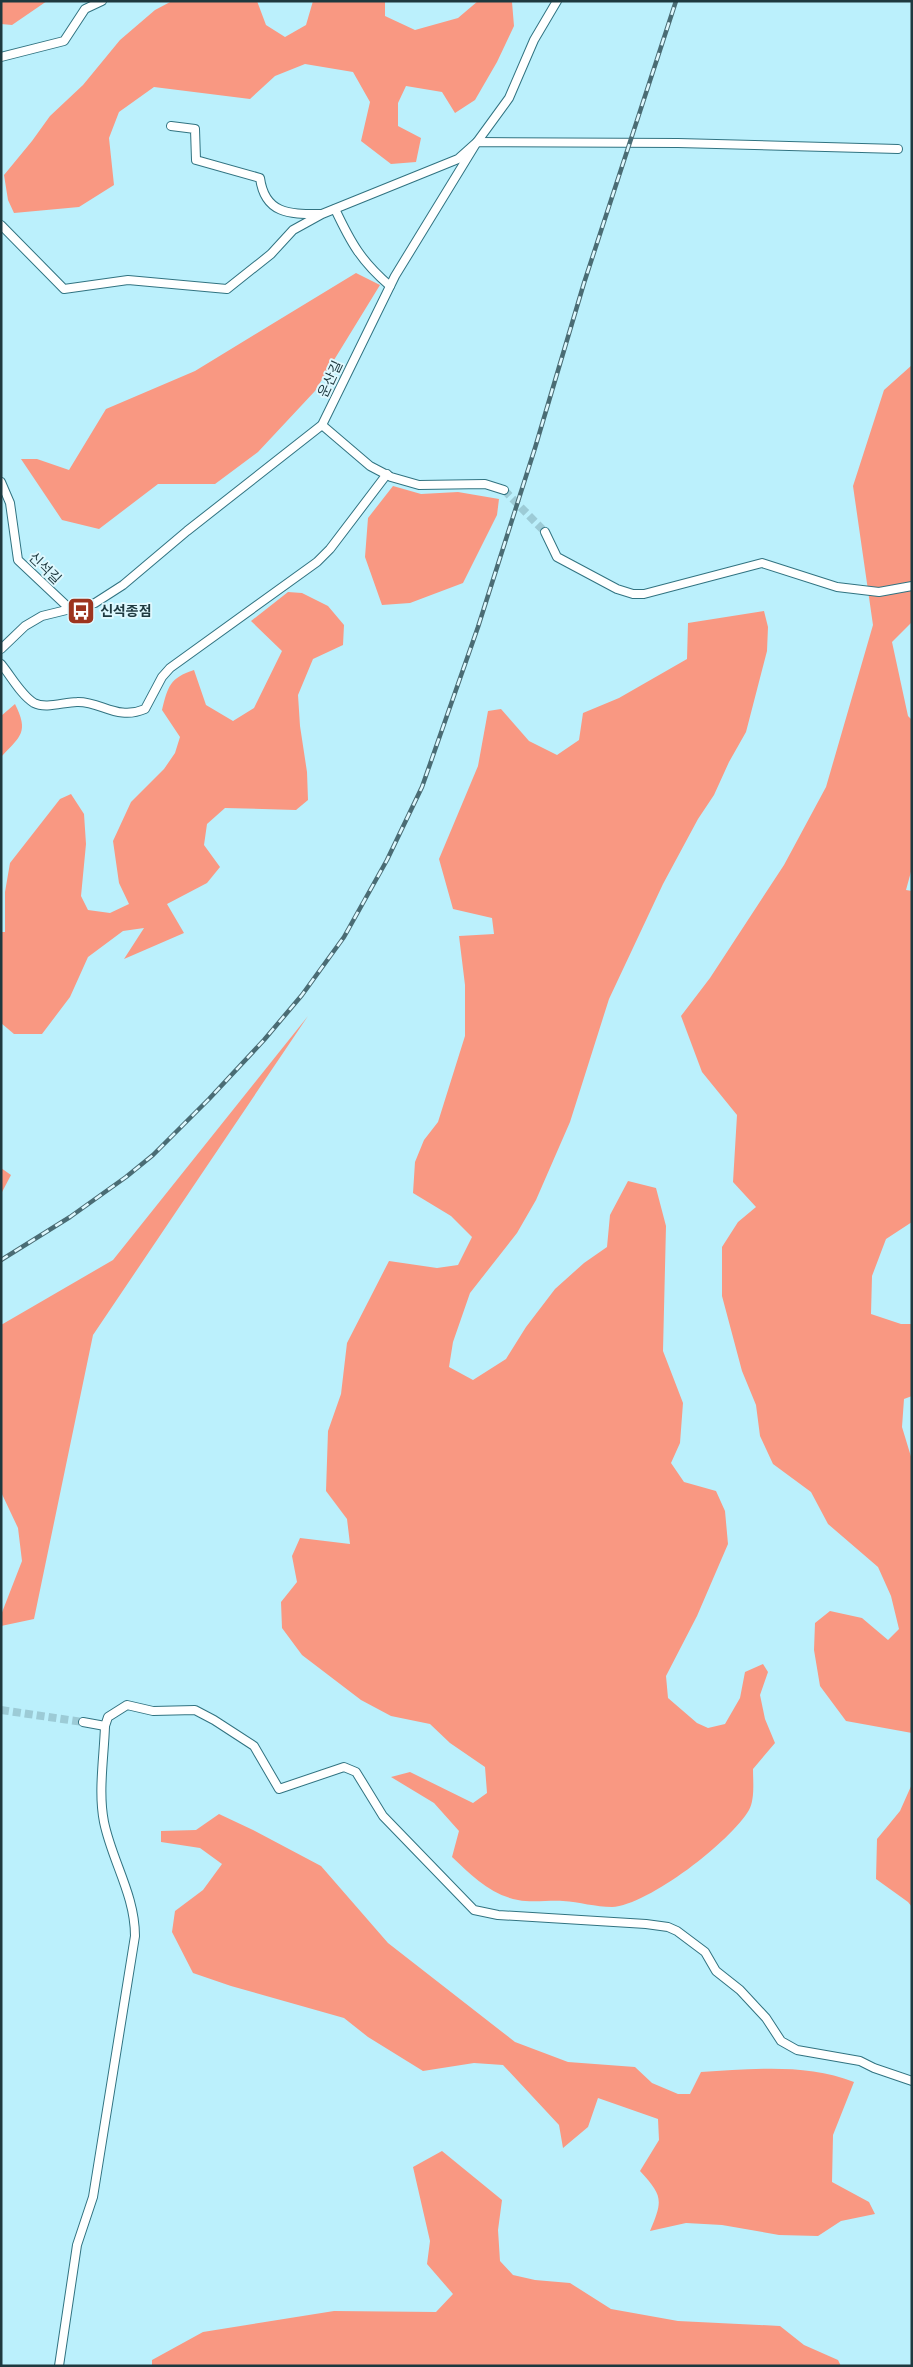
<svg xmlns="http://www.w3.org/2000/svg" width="913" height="2367" viewBox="0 0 913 2367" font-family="Roboto,'Noto Sans KR',sans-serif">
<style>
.forest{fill:#f99882}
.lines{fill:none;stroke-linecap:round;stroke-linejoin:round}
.minor-tunnel{stroke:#9ccbd6;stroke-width:8;stroke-dasharray:8 4;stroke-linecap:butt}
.minor-casing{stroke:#317381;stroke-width:10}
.minor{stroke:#fff;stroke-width:8}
.rail-casing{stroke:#4a6c74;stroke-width:4.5}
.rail{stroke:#def8fe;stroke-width:2.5;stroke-dasharray:8;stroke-linecap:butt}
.labels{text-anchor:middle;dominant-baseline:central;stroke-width:4;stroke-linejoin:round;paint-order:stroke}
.street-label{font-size:14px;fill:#1e393f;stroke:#def8fe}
.poi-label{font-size:14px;font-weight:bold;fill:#1e393f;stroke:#def8fe;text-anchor:start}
</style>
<rect width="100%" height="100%" fill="#bbf0fc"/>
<g class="forest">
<polygon points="1,1 47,1 12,25 1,24"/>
<polygon points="172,1 257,1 266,25 285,37 306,25 313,1 385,1 385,16 415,30 458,18 478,1 509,1 512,2 514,26 497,62 475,100 455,113 442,92 406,86 398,103 398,126 421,138 416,162 391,164 361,141 370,102 353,72 305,64 275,76 250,99 154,87 119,112 109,138 114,185 79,207 14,213 8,200 4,175 32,141 50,116 83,85 120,40 155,10"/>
<polygon points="356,273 380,285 315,391 258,452 215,484 158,484 99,529 62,520 21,459 37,459 69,470 106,409 195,371"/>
<polygon points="912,365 912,622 892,642 908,716 912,720 912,868 906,890 912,891 912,1222 886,1239 872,1276 871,1314 901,1324 912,1324 912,1396 904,1399 902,1427 912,1460 912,1733 846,1721 820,1686 814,1650 815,1623 830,1611 862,1618 888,1640 899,1629 891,1596 878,1567 828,1524 811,1492 773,1464 760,1436 756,1405 742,1371 722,1296 722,1247 738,1222 756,1207 733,1182 737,1115 702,1072 681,1016 710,978 784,865 826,787 873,625 853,486 884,390"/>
<polygon points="393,486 421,494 458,492 499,499 497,515 463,583 410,603 382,605 365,557 368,518"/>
<path d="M288 592 302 593 328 606 344 625 343 645 313 659 298 695 300 726 307 772 308 800 296 810 225 808 207 824 204 845 220 867 207 883 167 904 184 933 124 959 144 928 123 931 88 957 70 997 42 1034H14L1 1023V932H5V892L10 863 60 799 71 794 84 814 86 844 81 896 88 910 110 913 129 904 119 883 113 841 131 802 164 769 175 753 180 737 162 710C168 686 170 678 194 670L206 705 233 721 254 708 282 651 251 621Z"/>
<path d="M764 611 768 627 767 651 746 732 729 762 714 795 698 819 663 884 609 999 570 1122 536 1200 517 1233 470 1293 453 1342 449 1367 473 1380 506 1359 526 1327 555 1289 584 1263 607 1247 610 1215 628 1181 656 1188 666 1226 663 1351 683 1403 680 1443 671 1463 684 1482 716 1491 725 1511 728 1544 697 1616 666 1676 668 1698 697 1723 708 1728 725 1724 740 1698 745 1672 763 1664 768 1672 760 1695 765 1719 775 1743 753 1769C753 1781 755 1799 749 1810 731 1841 649 1905 612 1907 596 1907 579 1902 563 1901 549 1900 532 1903 518 1900 491 1895 471 1875 452 1857L459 1831 434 1803 391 1777 410 1772 473 1803 487 1793 485 1767 450 1743 430 1724 391 1716 361 1700 302 1655 282 1628 281 1602 297 1582 292 1556 300 1538 350 1544 347 1519 326 1491 328 1431 341 1394 347 1343 389 1261 437 1268 458 1265 472 1237 451 1216 413 1193 415 1162 424 1140 438 1122 465 1036V985L459 936 494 934 492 918 453 909 439 859 478 766 488 711 501 709 529 741 557 755 579 740 583 713 619 698 687 659 688 623Z"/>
<path d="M15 704C29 732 21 736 1 757V716Z"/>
<polygon points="308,1016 93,1335 34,1619 1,1626 1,1615 22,1561 18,1528 1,1492 1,1325 113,1260"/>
<polygon points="1,1168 11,1175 1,1194"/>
<polygon points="912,1784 912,1907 908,1902 876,1879 877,1839 900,1811"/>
<path d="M219 1814 253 1830 321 1866 388 1943 515 2042 568 2062 635 2067 652 2083 678 2094H690L701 2072C752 2069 806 2063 854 2082L833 2135 832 2182 869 2202 875 2214 841 2221 818 2236 779 2235 722 2225 686 2223 650 2231C663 2200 663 2196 640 2171L659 2140 658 2119 598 2098 588 2127 563 2148 559 2125 503 2065 474 2063 423 2071 368 2037 344 2018 231 1986 193 1973 172 1932 175 1911 203 1890 222 1864 200 1848 161 1842V1831L196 1830Z"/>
<polygon points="442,2151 502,2200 498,2230 500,2261 513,2275 535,2280 570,2283 611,2309 678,2321 780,2326 804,2345 838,2360 841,2366 152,2366 152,2360 203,2332 334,2311 436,2312 453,2294 427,2264 430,2241 413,2167"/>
</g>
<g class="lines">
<g class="minor-tunnel">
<polyline points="504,490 545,532"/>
<polyline points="1,1710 83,1722"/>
</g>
<g class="minor-casing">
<g id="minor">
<polyline points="1,57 64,41 85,9 102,1"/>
<path d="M171 126 195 129 196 160 260 178C265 215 291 214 320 214"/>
<path d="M335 209C351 243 361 261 390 286"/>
<polyline points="1,225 64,289 128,280 227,289 271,254 293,230 322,214 458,159 477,142 678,143 898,149"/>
<polyline points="322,425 370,466 391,477 419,485 485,484 504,490"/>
<polyline points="1,482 10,503 18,560 70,609"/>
<polyline points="545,532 557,557 617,589 633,594 644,594 762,563 837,587 879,592 912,586"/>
<polyline points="1,649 25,626 42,616 95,603 123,585 187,531 322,425 395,276 477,142 509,98 534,40 557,1"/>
<path d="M1 664C11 676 21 695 34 703 46 709 64 702 77 702 101 701 117 721 145 709L162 677 170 668 317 562 330 549 387 474"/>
<polyline points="83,1722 105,1726 108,1717 127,1705 153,1711 195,1710 214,1720 254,1746 279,1789 344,1767 356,1772 383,1816 474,1910 498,1915 646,1924 668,1927 677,1931 705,1952 716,1971 740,1990 766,2018 781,2041 797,2050 860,2061 874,2068 912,2081"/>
<path d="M59 2366 77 2245 93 2197 135 1936C135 1895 112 1861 104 1822 98 1792 104 1757 105 1726"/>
</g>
</g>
<use href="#minor" class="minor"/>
<g class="rail-casing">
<polyline id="rail" points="1,1260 70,1217 126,1177 153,1155 209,1099 264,1040 302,995 344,937 387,860 422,787 478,627 535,448 584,283 676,1"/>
</g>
<use href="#rail" class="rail"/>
</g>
<defs>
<g id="bus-square" transform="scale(1.4375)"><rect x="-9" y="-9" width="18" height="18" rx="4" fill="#9d341e" stroke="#def8fe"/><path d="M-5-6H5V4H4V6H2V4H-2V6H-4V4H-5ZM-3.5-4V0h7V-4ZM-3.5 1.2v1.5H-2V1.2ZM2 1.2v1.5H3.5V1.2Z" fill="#fff"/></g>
</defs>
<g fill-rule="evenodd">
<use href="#bus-square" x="81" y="611"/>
</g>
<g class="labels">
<g class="street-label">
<text transform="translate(330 379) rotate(-65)">운산길</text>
<text transform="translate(45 568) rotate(44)">신석길</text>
</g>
<g class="poi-label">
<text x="100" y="611">신석종점</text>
</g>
</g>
<rect width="913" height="2367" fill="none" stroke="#1e393f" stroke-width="5"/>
</svg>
